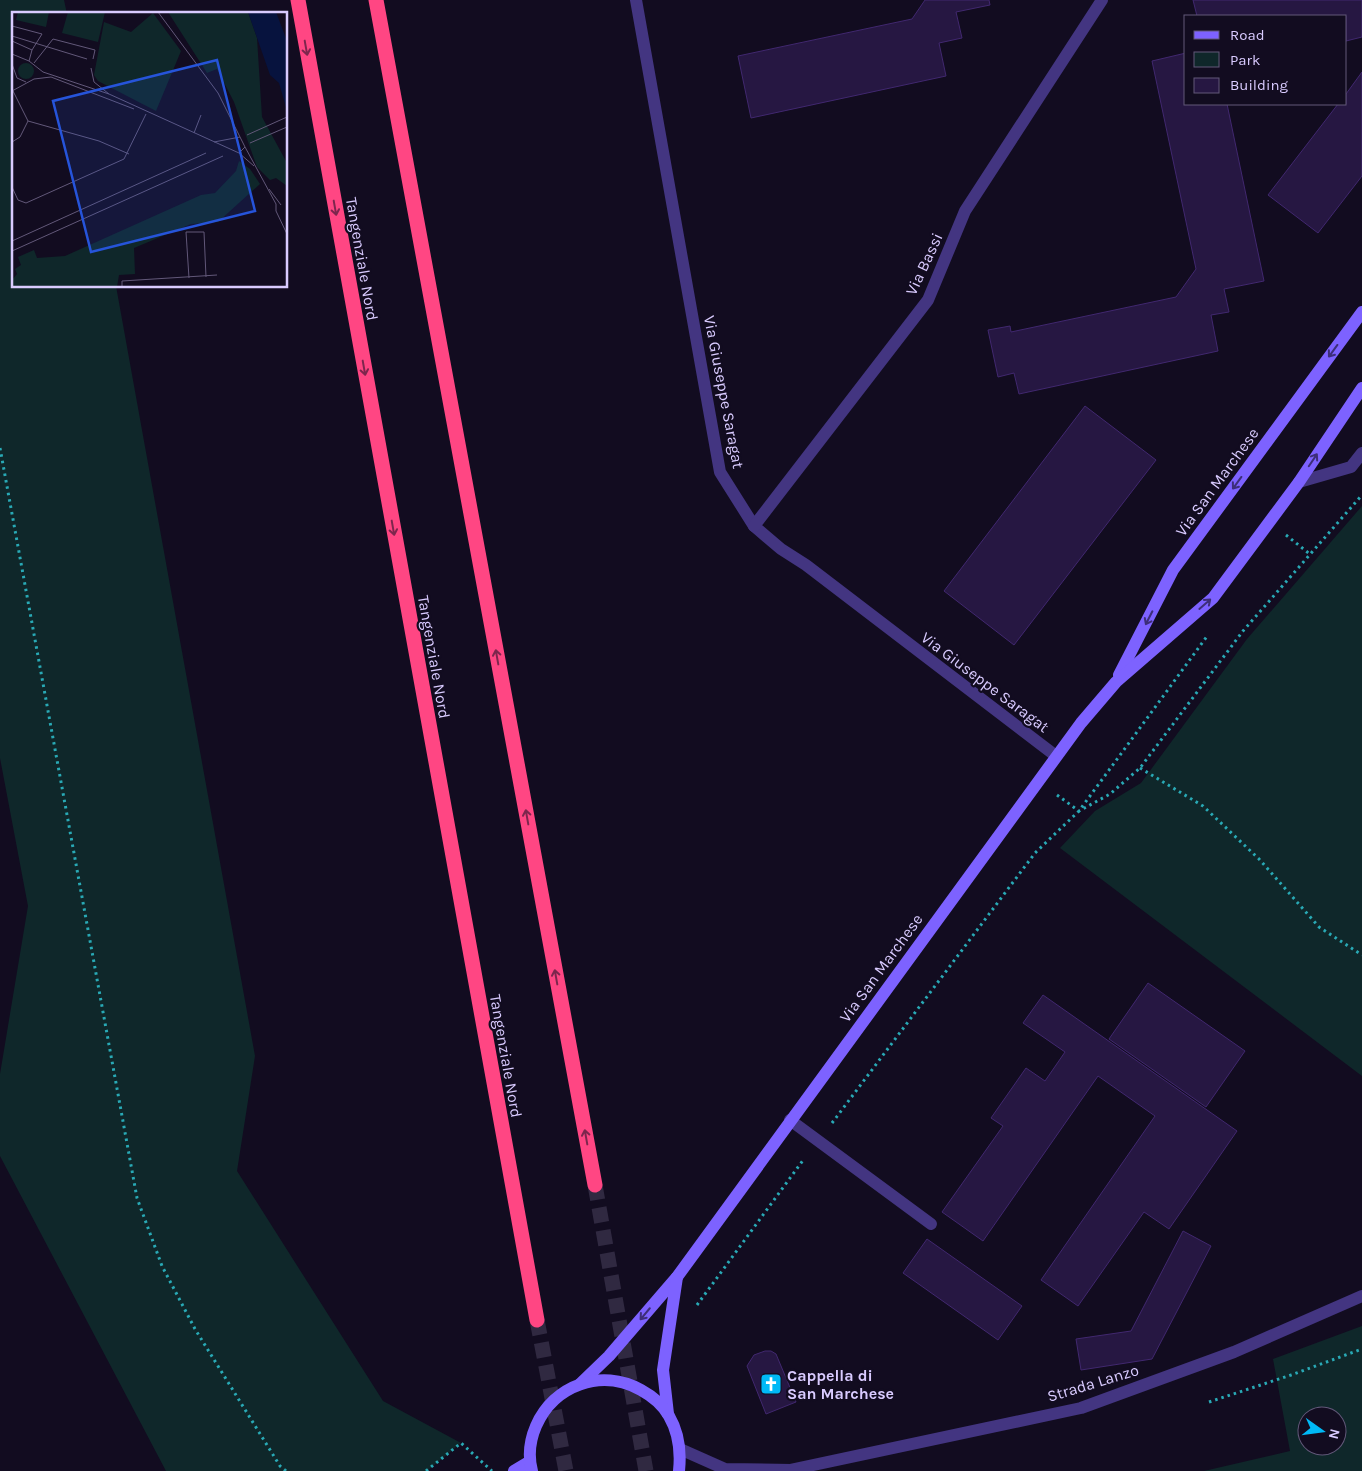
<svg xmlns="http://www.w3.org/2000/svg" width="1362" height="1471" viewBox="0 0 1362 1471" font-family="Karla,sans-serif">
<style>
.green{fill:#0f272a;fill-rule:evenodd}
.building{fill:#261742;stroke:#41286f}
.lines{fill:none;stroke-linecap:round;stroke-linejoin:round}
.highway-tunnel{stroke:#302941;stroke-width:15;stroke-dasharray:15 8;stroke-linecap:butt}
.path{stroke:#29a9b5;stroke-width:3;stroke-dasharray:2.5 4;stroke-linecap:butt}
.lane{stroke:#433581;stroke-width:12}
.street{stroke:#433581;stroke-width:12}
.secondary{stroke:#7d62ff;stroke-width:12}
.highway{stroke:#ff4683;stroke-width:15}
.oneway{stroke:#7d264d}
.oneway2{stroke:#3d2e79}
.labels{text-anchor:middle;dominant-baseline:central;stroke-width:4.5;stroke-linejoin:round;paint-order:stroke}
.street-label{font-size:16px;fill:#d9cbff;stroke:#120c20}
.poi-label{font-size:16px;font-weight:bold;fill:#d9cbff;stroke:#120c20;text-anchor:start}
.inset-road{fill:none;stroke:#625879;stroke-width:1}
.view{fill:#2654da;fill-opacity:0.15;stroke:#2654da;stroke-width:2.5}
.inset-edge{fill:none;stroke:#d9cbff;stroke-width:2.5}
</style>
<rect width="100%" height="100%" fill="#120c20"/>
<g class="green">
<polygon points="0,0 64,0 67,14 14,14 14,286 116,286 255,1056 237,1171 383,1401 461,1443 427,1471 166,1471 0,1156 0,1074 28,906 0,758"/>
<polygon points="1362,506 1362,1076 1060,848 1095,811 1141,783 1247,639"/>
<path d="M1362 1326V1471H1204L1290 1451 1273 1359ZM1307 1416H1337V1446H1307Z"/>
</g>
<g class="building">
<polygon points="925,0 989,0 990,5 956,12 962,38 939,43 946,76 751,118 738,56 912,19"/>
<polygon points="1193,0 1362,0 1362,37 1346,41 1346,16 1197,16"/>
<polygon points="1186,53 1186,104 1227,104 1264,281 1224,289 1229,312 1211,315 1218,351 1019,394 1014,373 998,377 988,330 1010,326 1011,332 1176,297 1196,269 1152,61"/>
<polygon points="1362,72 1362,176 1318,233 1268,195 1338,104 1346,104 1346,94"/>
<polygon points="1085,406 1156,460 1014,645 944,591"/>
<polygon points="1148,983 1245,1051 1206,1107 1109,1039"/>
<polygon points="1043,995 1237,1131 1169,1229 1144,1212 1078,1306 1041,1280 1155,1116 1098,1076 983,1241 942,1212 1003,1126 991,1118 1026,1068 1045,1081 1065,1052 1023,1023"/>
<polygon points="1183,1231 1211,1246 1152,1359 1081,1370 1076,1339 1131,1331"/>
<polygon points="927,1239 1022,1306 998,1340 903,1273"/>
<polygon points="765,1351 771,1351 776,1354 796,1402 766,1414 747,1366 754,1355"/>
</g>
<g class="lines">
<g class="highway-tunnel">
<polyline points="595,1185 646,1471"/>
<polyline points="537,1320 566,1471"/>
</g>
<g class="path">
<polyline points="0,448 137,1198 162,1266 195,1329 280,1466 286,1471"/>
<polyline points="1286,535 1311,555"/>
<polyline points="1140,768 1203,806 1259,859 1319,927 1362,955"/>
<polyline points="1057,795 1079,811 1110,794 1140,768 1243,631 1362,495"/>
<polyline points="832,1123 1035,853 1079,811 1208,635"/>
<polyline points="697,1305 804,1159"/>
<polyline points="1209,1402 1291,1375 1362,1349"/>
<polyline points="426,1471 461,1443 492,1471"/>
</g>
<g class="lane">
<polyline points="1299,482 1351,467 1362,453"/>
<polyline points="790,1120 931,1224"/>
</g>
<g class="street">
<polyline points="636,0 720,472 754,526 781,549 806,565 1056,756"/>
<polyline points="754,526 928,300 965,211 1102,0"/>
<polyline points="680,1449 725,1469 792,1470"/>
<polyline points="785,1471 1081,1408 1234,1352 1362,1296"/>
</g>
<g class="secondary">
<polyline points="1119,675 1173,570 1362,312"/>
<polyline points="580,1384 609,1356 677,1277 1081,723 1116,682 1213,598 1299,482 1362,388"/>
<polyline points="668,1414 663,1370 677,1277"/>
<polyline points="514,1471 529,1462"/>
<path d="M532 1471C528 1456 530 1440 536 1426 554 1385 601 1368 641 1390 652 1396 663 1405 669 1416 679 1433 681 1452 679 1471"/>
</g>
<g class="highway">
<polyline points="298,0 537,1320"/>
<polyline points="376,0 595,1185"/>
</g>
</g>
<defs><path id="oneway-shaft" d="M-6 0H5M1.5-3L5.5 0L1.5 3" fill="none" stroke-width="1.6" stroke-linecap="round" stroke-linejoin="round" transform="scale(1.25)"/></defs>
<g class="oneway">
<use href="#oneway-shaft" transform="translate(306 48) rotate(80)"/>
<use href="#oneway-shaft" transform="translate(335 208) rotate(80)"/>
<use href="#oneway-shaft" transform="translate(364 368) rotate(80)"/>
<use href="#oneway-shaft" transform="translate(393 528) rotate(80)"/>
<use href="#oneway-shaft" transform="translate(497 657) rotate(-100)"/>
<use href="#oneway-shaft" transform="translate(527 817) rotate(-100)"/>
<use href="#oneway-shaft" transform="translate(556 977) rotate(-100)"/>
<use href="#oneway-shaft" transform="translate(586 1137) rotate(-100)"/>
</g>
<g class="oneway2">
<use href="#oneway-shaft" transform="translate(1333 351) rotate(126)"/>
<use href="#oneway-shaft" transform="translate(1313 460) rotate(-56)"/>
<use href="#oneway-shaft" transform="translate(1237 483) rotate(126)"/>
<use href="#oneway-shaft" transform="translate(1205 604) rotate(-41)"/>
<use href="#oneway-shaft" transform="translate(1149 618) rotate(117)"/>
<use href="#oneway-shaft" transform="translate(645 1314) rotate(130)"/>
</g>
<defs>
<g id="church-square" transform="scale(1.125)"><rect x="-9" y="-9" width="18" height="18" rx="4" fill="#00b9f6" stroke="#120c20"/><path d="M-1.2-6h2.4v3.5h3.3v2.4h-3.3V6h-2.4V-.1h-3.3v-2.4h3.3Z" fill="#fff"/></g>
</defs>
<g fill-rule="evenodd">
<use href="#church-square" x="771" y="1384"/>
</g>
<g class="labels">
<g class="street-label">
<text transform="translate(362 259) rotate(80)">Tangenziale Nord</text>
<text transform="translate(924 264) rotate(-65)">Via Bassi</text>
<text transform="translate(724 392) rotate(79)">Via Giuseppe Saragat</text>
<text transform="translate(1217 482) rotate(-54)">Via San Marchese</text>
<text transform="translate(434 657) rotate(80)">Tangenziale Nord</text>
<text transform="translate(985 682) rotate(37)">Via Giuseppe Saragat</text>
<text transform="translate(881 968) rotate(-54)">Via San Marchese</text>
<text transform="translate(506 1056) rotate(80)">Tangenziale Nord</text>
<text transform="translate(1093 1383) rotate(-17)">Strada Lanzo</text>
</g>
<g class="poi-label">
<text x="787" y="1375">Cappella di<tspan x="787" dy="18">San Marchese</tspan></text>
</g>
</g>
<g transform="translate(12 12)">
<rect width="275" height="275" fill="#120c20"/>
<path d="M6 0H37L34 15 4 8ZM56 0H93L86 30 50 21ZM156 0H236L245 26 250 105 275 151V174L264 166 258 168 245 155 222 90 205 57 195 61ZM141 1 169 39 144 99 86 69 82 63 92 10 119 20ZM6 59a8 8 0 1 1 16 0a8 8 0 1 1-16 0ZM227 149 238 157 248 172 206 210 179 212 122 236 123 262 107 263 105 275H0V268L5 262 3 257 9 253 6 245 22 238 25 246 53 244 189 183 203 181 224 159Z" fill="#0f272a"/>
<path d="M236 0H264L275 29V99L267 71 258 63Z" fill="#07133e"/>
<path class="inset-road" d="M146 0 206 81 228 125M0 14 30 22 20 38M0 24 75 47M0 29 20 38 17 49M0 42 17 49 31 60 97 82 227 141M22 51 41 27 83 38 81 47M0 52 5 66 14 70M79 56 82 70 97 82M0 79 22 67 39 65 122 97M1 79 16 109M16 109 87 129 117 142M182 121 189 103M235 123 275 105M0 130 8 125 16 109M202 130 228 125 233 135 227 141M238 131 275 115M233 135 264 192V199L275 222M227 141 242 154M0 175 6 188 14 191 112 147 134 102M257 177 269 193M0 229 194 141M0 239 211 144M177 266 174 220H192L194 265M110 275V269L205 263"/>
<path class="view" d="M205 48 243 199 79 240 41 89Z"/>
<rect width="275" height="275" class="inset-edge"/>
</g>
<rect x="1184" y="15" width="162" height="90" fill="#120c20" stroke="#625879"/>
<rect x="1194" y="31" width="25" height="8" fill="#7d62ff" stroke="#625879"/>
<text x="1230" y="40" font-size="15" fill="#d9cbff">Road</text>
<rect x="1194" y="52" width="25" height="15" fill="#0f272a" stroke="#625879"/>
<text x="1230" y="65" font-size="15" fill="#d9cbff">Park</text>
<rect x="1194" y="78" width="25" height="15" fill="#261742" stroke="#625879"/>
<text x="1230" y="90" font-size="15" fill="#d9cbff">Building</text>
<g transform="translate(1322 1431) rotate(104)"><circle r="24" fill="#120c20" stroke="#625879"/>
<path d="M0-4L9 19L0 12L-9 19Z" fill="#00b9f6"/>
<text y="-8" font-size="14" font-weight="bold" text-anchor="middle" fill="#d9cbff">N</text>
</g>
</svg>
